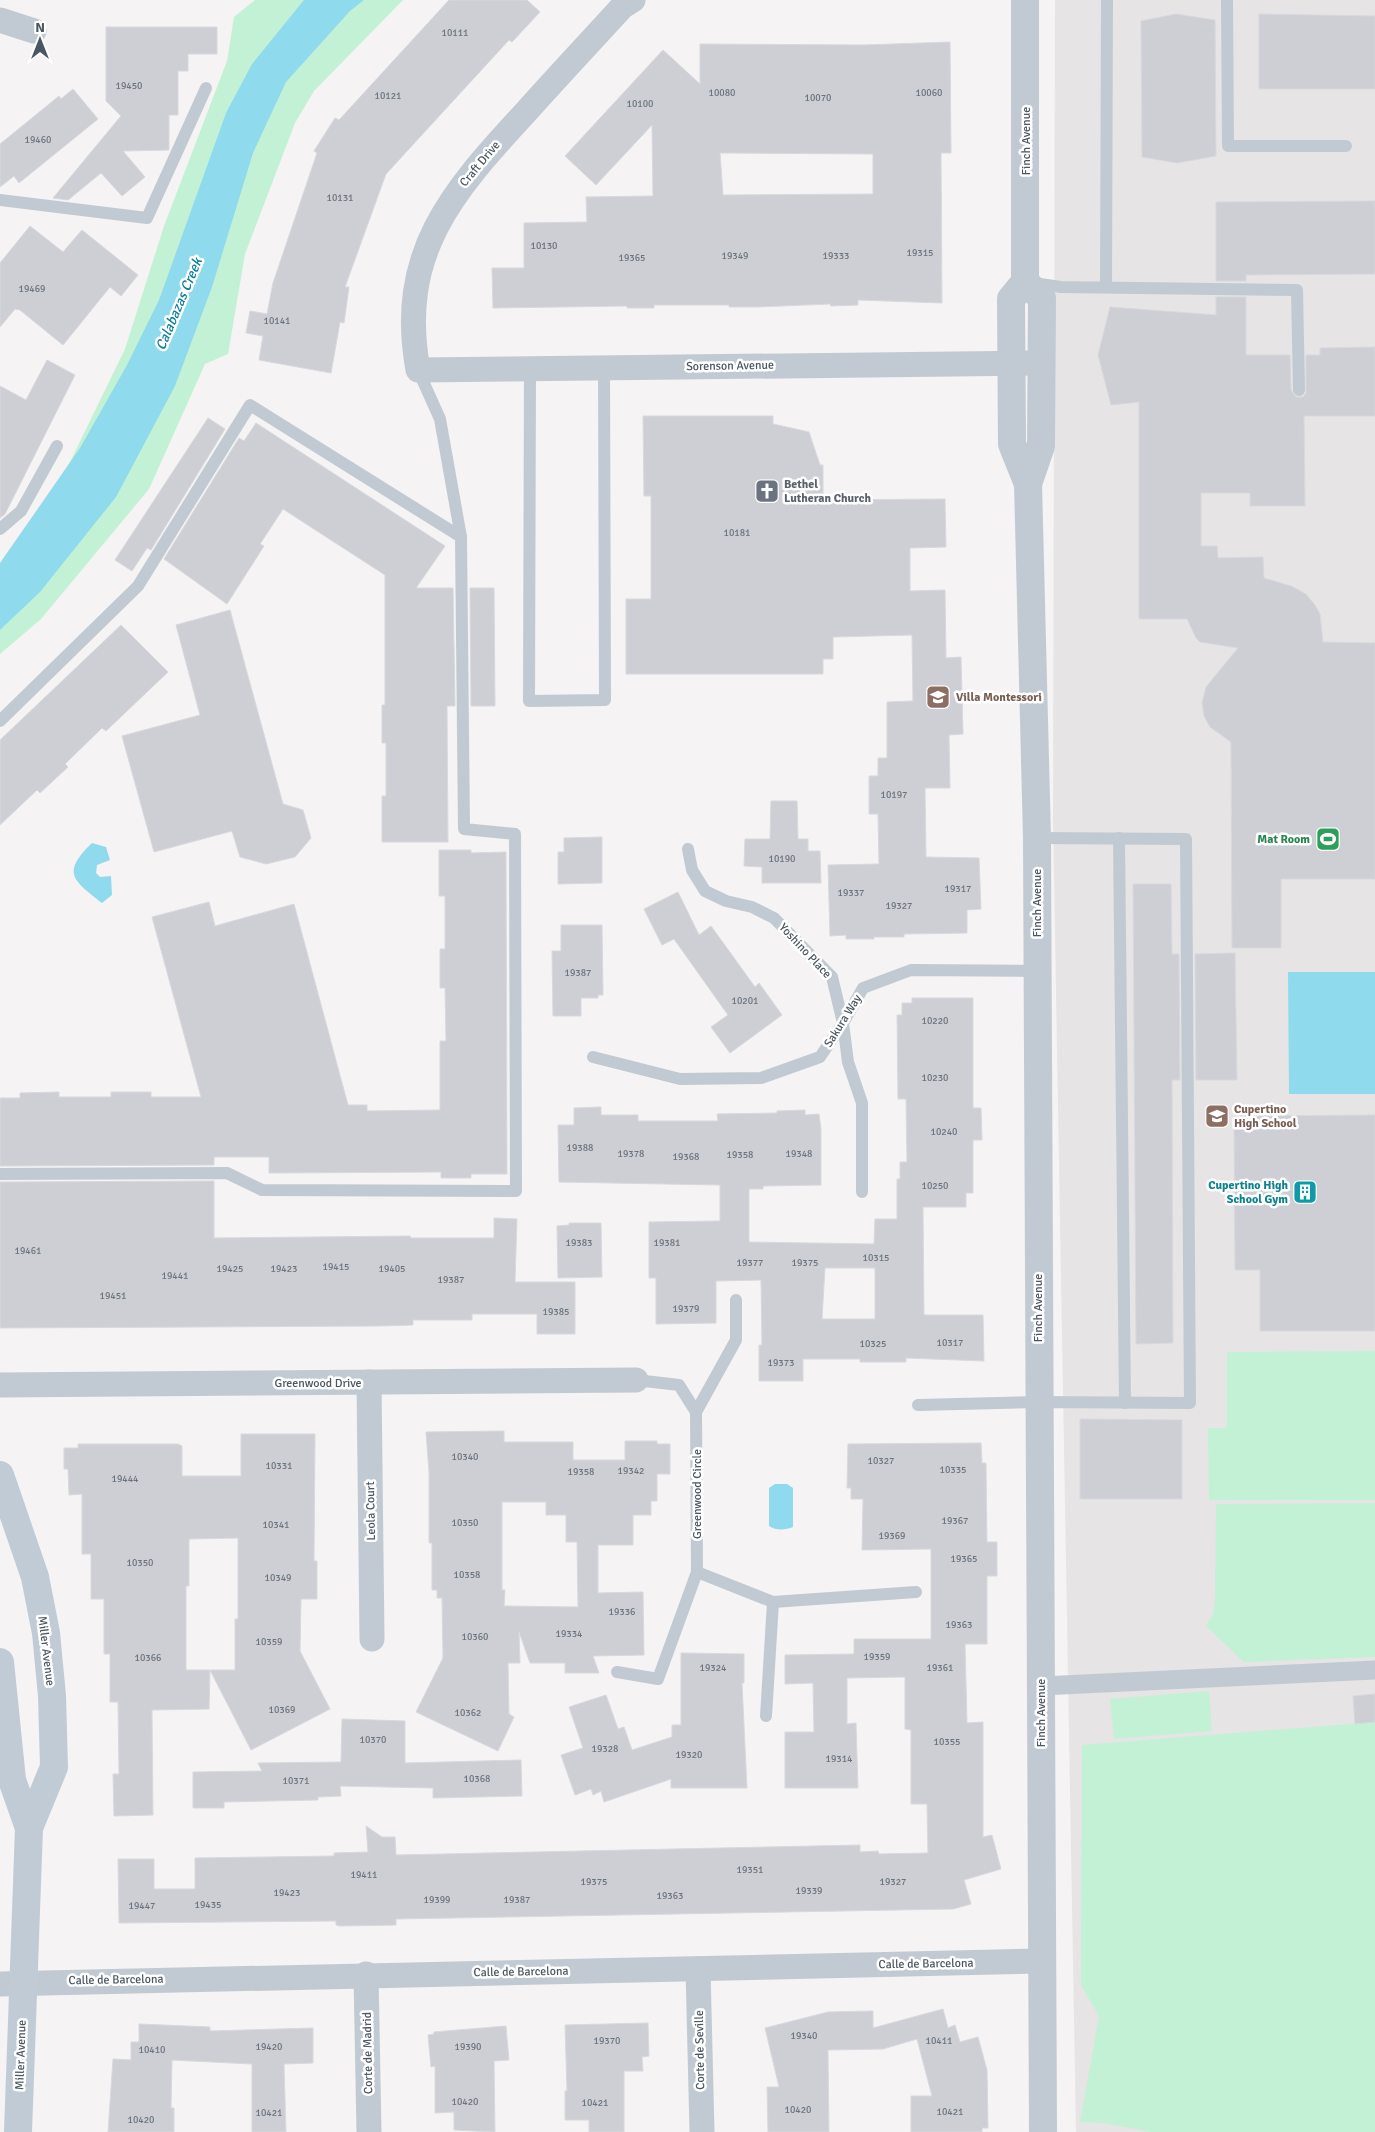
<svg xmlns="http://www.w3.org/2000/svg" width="1375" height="2132" viewBox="0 0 1375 2132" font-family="Signika,sans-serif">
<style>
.education{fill:#e6e4e5}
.green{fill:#c3f1d5}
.water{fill:#90daee}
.building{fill:#cdcfd5;stroke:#d7d9de;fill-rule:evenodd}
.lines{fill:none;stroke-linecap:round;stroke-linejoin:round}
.service{stroke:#c1cad2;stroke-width:12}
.pedestrian{stroke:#c1cad2;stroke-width:19}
.minor{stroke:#c1cad2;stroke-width:25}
.tertiary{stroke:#c1cad2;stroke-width:28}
.secondary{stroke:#c1cbd6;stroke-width:28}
.labels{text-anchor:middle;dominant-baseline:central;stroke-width:5;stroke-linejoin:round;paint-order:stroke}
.number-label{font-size:10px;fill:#6b747e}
.street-label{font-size:12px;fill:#4a5661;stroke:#fff}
.worship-label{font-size:12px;font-weight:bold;fill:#5b616d;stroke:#fff;text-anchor:start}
.education-label{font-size:12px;font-weight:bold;fill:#785e54;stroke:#fff;text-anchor:start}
.leisure-label{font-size:12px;font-weight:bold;fill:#27864d;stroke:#fff;text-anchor:end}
.culture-label{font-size:12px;font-weight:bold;fill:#0d838f;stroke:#fff;text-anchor:end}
.water-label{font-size:14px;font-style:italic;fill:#0c7c9b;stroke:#fff}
</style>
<rect width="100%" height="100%" fill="#f5f3f3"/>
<polygon class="education" points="1055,0 1375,0 1375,2132 1076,2132 1053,820"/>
<g class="green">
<polygon points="255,0 403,0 314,91 295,123 245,254 228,354 205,364 149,489 41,619 0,654 0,565 33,538 125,349 164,226 227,61 234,17"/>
<polygon points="1375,1351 1375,1500 1209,1500 1208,1428 1227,1428 1227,1352"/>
<polygon points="1375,1503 1375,1657 1244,1662 1206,1626 1213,1614 1215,1601 1216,1504"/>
<polygon points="1209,1691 1212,1731 1114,1739 1110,1699"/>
<polygon points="1375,1722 1375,2132 1152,2132 1103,2123 1080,2122 1099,2016 1081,1985 1082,1745"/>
</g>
<g class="water">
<polygon points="304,0 364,0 350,11 286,82 253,153 212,287 175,386 116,497 40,592 0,630 0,563 80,448 127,365 159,300 226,113 252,64"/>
<path d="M92 843 106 847 110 860 97 865 96 873 100 877 111 876 112 895 102 903C73 880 61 873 92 843Z"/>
<polygon points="1288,972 1375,972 1375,1094 1289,1094"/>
<path d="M775 1484H787L793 1488V1527C786 1530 776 1531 769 1526V1488Z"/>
</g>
<g class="building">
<polygon points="449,0 527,0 540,12 512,42 509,40 386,174 345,287 349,287 344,323 340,322 331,373 259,360 263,336 246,333 250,311 267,314 273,283 317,153 314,151 335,118 339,120"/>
<polygon points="1176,14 1215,20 1216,156 1177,163 1142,157 1141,21"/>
<polygon points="1259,14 1375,16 1375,89 1259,89"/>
<polygon points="106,27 217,27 217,54 188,54 188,71 178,71 178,115 169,115 169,150 123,151 145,177 122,196 101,173 68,200 53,198 121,116 106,101"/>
<path d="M950 42 951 153H941L942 303 858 300V305L831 306 830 304 757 307H729V305H654V308H627V306L493 308 492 268H524V223L587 222 586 197 653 196 652 125 596 185 565 156 663 50 700 84V44L864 45ZM720 153 873 154V194L723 195Z"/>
<polygon points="73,89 98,119 19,183 14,176 0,187 0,144 59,96 61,99"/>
<polygon points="1375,201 1375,274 1246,275 1246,281 1216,281 1216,202"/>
<polygon points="30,226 63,252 82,230 138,275 121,296 110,287 63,345 20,310 15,309 0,327 0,263"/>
<polygon points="1216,297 1246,297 1246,355 1290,355 1291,390 1296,397 1303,397 1306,393 1306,355 1320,355 1320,348 1375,347 1375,416 1304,416 1305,506 1250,506 1250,493 1201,493 1201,546 1217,546 1218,558 1263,557 1264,578 1291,586 1306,594 1315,605 1320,614 1323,642 1375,643 1375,879 1281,879 1281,948 1232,948 1231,742 1210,727 1204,716 1202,703 1206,687 1238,648 1200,642 1196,638 1187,619 1139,619 1139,402 1111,405 1098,355 1110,307 1216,315"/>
<polygon points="47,360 75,375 5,514 0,518 0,386 26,400"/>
<polygon points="643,416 773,416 773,424 809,432 820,465 823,465 823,500 945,499 946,547 910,548 910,591 945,590 946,658 961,657 963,734 949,735 950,788 925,788 926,857 979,858 981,909 967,910 967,933 904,934 904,937 874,937 874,939 846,939 846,935 830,936 828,865 879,864 878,814 869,814 869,776 878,776 878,758 887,758 887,702 913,701 912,635 833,637 833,659 823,659 823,674 626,674 626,599 651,599 651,496 644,496"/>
<polygon points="208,418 225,429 151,550 147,548 132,571 115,560"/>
<polygon points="256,423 445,546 416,588 453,588 455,706 447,706 448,842 382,842 382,796 386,796 386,743 382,743 382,705 385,705 385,575 283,509 260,544 264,546 227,604 164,559 239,438 244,441"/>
<polygon points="470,588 494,588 495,706 471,706"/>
<polygon points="230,610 283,804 303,810 311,838 295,857 266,864 240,857 232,831 154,852 122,736 200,715 176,625"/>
<polygon points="121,625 168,672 106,731 102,728 65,764 68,767 40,793 37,790 0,825 0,740"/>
<polygon points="771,801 797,801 798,839 808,839 808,851 820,851 821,883 762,883 762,867 744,866 745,839 770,839"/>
<polygon points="602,837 602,883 558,884 558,852 564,852 564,838"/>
<polygon points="439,850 471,850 471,853 506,852 507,1174 471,1174 471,1178 441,1178 441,1172 269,1173 269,1157 214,1157 214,1165 0,1166 0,1098 20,1098 20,1093 59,1092 59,1097 111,1097 111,1092 151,1092 151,1097 201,1097 152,917 209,902 215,926 294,904 348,1105 367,1105 367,1111 440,1110 440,1041 446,1041 445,988 440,988 440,949 445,949 445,896 439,896"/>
<polygon points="1133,884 1171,884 1172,954 1179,954 1180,1080 1172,1080 1173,1343 1136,1344"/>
<polygon points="678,892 699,935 711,926 755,987 759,983 782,1015 730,1053 711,1027 728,1015 674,939 662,945 644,909"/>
<polygon points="561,925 602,925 603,995 598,995 598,998 581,998 581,1016 553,1016 552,951 561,951"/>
<polygon points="1235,953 1237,1080 1196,1080 1195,954"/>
<path d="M912 998H973V1108H981L982 1140H973V1193H966V1207H923L924 1315H983L984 1361 906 1358V1362H860V1359H803V1381H759V1345H762L761 1280 716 1281V1323L656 1324V1278H649V1222L720 1221V1185L559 1182 558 1125H574V1108L601 1107V1115H638V1121H718L717 1114 777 1113V1111L805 1110V1115L819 1114 821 1129V1185L763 1186V1189H749V1242L874 1244 875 1219H897V1179H900V1162H907L906 1099H898L897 1015H902V1003H912ZM825 1268H875V1319H822Z"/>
<polygon points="1375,1115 1375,1331 1260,1331 1260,1270 1235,1270 1234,1116"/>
<polygon points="214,1181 214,1238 410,1236 411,1238 494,1238 494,1218 517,1219 515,1282 575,1282 575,1334 537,1334 537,1314 472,1314 472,1320 413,1320 413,1325 380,1326 0,1328 0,1182"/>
<polygon points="569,1223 601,1223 602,1277 558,1278 557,1226 569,1225"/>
<polygon points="1080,1419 1182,1420 1182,1499 1080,1499"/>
<path d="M504 1431V1442H573V1460H625V1441H657V1444H670V1474H657V1501H651V1515H633V1545H598V1593L643 1592 644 1655 593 1656 599 1673H565V1663H530L519 1632 520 1663H508L509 1714 514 1717 498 1751 416 1712 443 1658 442 1598H437V1590H432V1543H429V1472L426 1432ZM502 1502H546V1515H566V1542H577L578 1607 504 1606 505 1590H502Z"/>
<polygon points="241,1434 315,1434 314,1561 317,1561 317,1599 301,1599 300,1651 330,1709 251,1750 210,1670 235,1670 235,1619 238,1619 238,1538 189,1539 189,1586 186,1586 186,1670 210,1670 209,1709 152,1710 153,1815 114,1816 113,1774 119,1774 118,1702 110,1702 110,1654 104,1654 104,1599 91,1599 91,1554 82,1554 82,1494 69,1495 68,1469 64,1469 64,1448 78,1448 78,1444 178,1444 182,1446 182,1476 241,1476"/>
<polygon points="981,1443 982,1463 986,1463 987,1542 997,1542 997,1576 987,1576 987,1644 965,1644 967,1723 983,1722 983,1837 992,1835 1001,1869 964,1880 971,1904 953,1909 396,1919 396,1925 340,1926 336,1925 336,1921 119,1923 118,1859 154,1859 154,1889 195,1889 195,1858 334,1856 334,1853 368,1852 366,1826 382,1837 395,1837 396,1855 860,1845 860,1852 878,1851 879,1854 928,1853 927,1804 911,1804 911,1730 905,1729 905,1677 847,1678 847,1724 856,1723 858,1788 785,1788 785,1732 814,1732 813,1683 785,1684 785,1655 854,1654 854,1639 931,1639 931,1549 862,1550 863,1499 851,1499 851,1488 847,1488 848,1444"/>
<polygon points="681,1653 744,1654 744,1683 742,1683 747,1788 671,1788 671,1779 604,1802 601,1791 593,1795 591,1789 575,1795 561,1755 583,1748 569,1707 606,1695 618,1729 624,1727 632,1750 672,1737 672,1725 681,1725"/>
<polygon points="1375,1694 1375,1722 1355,1724 1353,1696"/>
<polygon points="342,1719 405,1721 405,1763 521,1760 522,1796 433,1798 433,1788 340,1786 341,1796 318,1797 318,1800 224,1802 224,1808 193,1808 193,1772 262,1771 258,1763 341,1762"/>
<polygon points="943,2009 948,2028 955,2025 960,2042 978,2037 987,2070 988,2128 982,2128 982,2132 911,2132 911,2096 932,2096 917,2039 883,2049 828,2050 829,2132 768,2132 767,2087 779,2087 765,2028 828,2012 873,2011 873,2028"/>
<polygon points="648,2023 649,2056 642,2057 643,2071 624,2071 624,2132 589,2132 589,2120 565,2120 565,2091 567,2091 565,2025"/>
<polygon points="139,2024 210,2027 210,2031 313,2028 313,2063 284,2064 286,2132 252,2132 252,2064 172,2060 171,2108 174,2108 174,2132 108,2132 113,2059 131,2060 131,2042 139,2042"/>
<polygon points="506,2026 509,2060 494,2061 495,2132 454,2130 454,2112 435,2113 435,2066 431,2067 428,2035 434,2034 434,2032"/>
</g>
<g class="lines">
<g class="service">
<polyline points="1227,0 1228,146 1346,146"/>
<polyline points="0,200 147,218 206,88"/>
<polyline points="1033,283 1061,287 1297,290 1299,390"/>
<polyline points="1106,287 1107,0"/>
<polyline points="530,369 529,701 605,700 604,368"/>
<polyline points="418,370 440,419 461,537"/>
<polyline points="0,529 21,511 57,446"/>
<polyline points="0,721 138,586 250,405 461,537 464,829 515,834 516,1191 262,1190 227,1173 0,1174"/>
<polyline points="1119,838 1125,1403"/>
<polyline points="688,849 692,870 705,891 726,901 752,907 774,918 832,977 843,1023 848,1062 862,1103 862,1192"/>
<polyline points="593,1057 680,1079 761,1078 820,1057 843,1023 863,988 911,970 1037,971"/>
<polyline points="636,1380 679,1385 696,1412 697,1572 773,1602 916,1592"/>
<polyline points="918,1405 1038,1402 1190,1403 1186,839 1037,838"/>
<polyline points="696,1412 736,1340 736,1300"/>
<polyline points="617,1672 658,1679 697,1572"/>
<polyline points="766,1716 773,1602"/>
</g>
<polyline class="pedestrian" points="1041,1686 1375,1670"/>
<g class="minor">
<path d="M633 0 622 7C590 42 557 77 525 113 451 193 397 254 418 370L1041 363"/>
<polyline points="0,20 34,31"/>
<polyline points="369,1382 372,1639"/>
<polyline points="0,1385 636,1380"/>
<polyline points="698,1969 702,2132"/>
<polyline points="366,1974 369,2132"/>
<polyline points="0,1984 1042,1961"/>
</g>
<g class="tertiary">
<polyline points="1025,0 1025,282 1011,299 1012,444 1028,484"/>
<polyline points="1025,282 1042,298 1041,446 1028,484 1037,838 1043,2132"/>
</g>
<g class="secondary">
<polyline points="0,1475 35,1577 46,1633 52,1696 54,1767 29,1828"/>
<polyline points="0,1662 12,1780 29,1828 18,2132"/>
</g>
</g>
<defs>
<g id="church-square" transform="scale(1.25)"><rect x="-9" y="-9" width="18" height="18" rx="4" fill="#6b7280" stroke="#fff"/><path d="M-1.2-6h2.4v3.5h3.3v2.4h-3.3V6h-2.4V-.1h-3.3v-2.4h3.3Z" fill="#fff"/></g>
<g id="school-square" transform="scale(1.25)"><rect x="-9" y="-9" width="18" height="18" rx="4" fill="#8d6e63" stroke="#fff"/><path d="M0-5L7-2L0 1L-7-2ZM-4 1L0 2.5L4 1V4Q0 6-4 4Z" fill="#fff"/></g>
<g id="stadium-square" transform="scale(1.25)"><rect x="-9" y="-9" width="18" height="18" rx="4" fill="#2e9e5b" stroke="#fff"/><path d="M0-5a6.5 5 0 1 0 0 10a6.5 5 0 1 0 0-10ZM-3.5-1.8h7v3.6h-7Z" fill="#fff"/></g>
<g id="building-square" transform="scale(1.25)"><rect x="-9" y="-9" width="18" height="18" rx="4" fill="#0f9aa8" stroke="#fff"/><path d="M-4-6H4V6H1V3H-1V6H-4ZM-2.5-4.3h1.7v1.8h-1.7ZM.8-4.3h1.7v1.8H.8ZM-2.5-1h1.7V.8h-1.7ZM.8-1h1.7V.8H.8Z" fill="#fff"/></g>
</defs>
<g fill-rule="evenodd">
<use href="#church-square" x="767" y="491"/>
<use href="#school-square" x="938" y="697"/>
<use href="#stadium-square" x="1328" y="839"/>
<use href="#school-square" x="1217" y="1116"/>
<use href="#building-square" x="1305" y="1192"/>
</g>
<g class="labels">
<g class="number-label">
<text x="455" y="33">10111</text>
<text x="129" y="86">19450</text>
<text x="722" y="93">10080</text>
<text x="929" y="93">10060</text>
<text x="388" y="96">10121</text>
<text x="818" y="98">10070</text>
<text x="640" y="104">10100</text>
<text x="38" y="140">19460</text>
<text x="340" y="198">10131</text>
<text x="544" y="246">10130</text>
<text x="920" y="253">19315</text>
<text x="735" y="256">19349</text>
<text x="836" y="256">19333</text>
<text x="632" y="258">19365</text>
<text x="32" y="289">19469</text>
<text x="277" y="321">10141</text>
<text x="737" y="533">10181</text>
<text x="894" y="795">10197</text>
<text x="782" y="859">10190</text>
<text x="958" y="889">19317</text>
<text x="851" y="893">19337</text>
<text x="899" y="906">19327</text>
<text x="578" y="973">19387</text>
<text x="745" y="1001">10201</text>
<text x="935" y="1021">10220</text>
<text x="935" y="1078">10230</text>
<text x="944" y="1132">10240</text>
<text x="580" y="1148">19388</text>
<text x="631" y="1154">19378</text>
<text x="799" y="1154">19348</text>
<text x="740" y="1155">19358</text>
<text x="686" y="1157">19368</text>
<text x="935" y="1186">10250</text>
<text x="579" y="1243">19383</text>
<text x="667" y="1243">19381</text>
<text x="28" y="1251">19461</text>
<text x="876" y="1258">10315</text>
<text x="750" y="1263">19377</text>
<text x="805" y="1263">19375</text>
<text x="336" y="1267">19415</text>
<text x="230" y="1269">19425</text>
<text x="284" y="1269">19423</text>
<text x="392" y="1269">19405</text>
<text x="175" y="1276">19441</text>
<text x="451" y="1280">19387</text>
<text x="113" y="1296">19451</text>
<text x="686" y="1309">19379</text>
<text x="556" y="1312">19385</text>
<text x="950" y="1343">10317</text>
<text x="873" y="1344">10325</text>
<text x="781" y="1363">19373</text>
<text x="465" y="1457">10340</text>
<text x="881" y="1461">10327</text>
<text x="279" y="1466">10331</text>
<text x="953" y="1470">10335</text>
<text x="631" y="1471">19342</text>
<text x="581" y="1472">19358</text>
<text x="125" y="1479">19444</text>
<text x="955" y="1521">19367</text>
<text x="465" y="1523">10350</text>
<text x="276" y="1525">10341</text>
<text x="892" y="1536">19369</text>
<text x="964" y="1559">19365</text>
<text x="140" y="1563">10350</text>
<text x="467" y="1575">10358</text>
<text x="278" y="1578">10349</text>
<text x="622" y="1612">19336</text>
<text x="959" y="1625">19363</text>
<text x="569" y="1634">19334</text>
<text x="475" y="1637">10360</text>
<text x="269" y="1642">10359</text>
<text x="877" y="1657">19359</text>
<text x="148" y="1658">10366</text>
<text x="713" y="1668">19324</text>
<text x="940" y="1668">19361</text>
<text x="282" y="1710">10369</text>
<text x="468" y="1713">10362</text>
<text x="373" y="1740">10370</text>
<text x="947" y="1742">10355</text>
<text x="605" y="1749">19328</text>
<text x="689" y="1755">19320</text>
<text x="839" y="1759">19314</text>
<text x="477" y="1779">10368</text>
<text x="296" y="1781">10371</text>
<text x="750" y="1870">19351</text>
<text x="364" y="1875">19411</text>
<text x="594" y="1882">19375</text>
<text x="893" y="1882">19327</text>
<text x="809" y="1891">19339</text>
<text x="287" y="1893">19423</text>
<text x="670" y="1896">19363</text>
<text x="437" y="1900">19399</text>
<text x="517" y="1900">19387</text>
<text x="208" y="1905">19435</text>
<text x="142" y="1906">19447</text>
<text x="804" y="2036">19340</text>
<text x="607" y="2041">19370</text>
<text x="939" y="2041">10411</text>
<text x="269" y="2047">19420</text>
<text x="468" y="2047">19390</text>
<text x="152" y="2050">10410</text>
<text x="465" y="2102">10420</text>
<text x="595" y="2103">10421</text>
<text x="798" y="2110">10420</text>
<text x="950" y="2112">10421</text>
<text x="269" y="2113">10421</text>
<text x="141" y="2120">10420</text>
</g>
<g class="street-label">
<text transform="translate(1026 141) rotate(-90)">Finch Avenue</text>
<text transform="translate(480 164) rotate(-50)">Craft Drive</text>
<text transform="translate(730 366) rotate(-1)">Sorenson Avenue</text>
<text transform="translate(1037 903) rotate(-90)">Finch Avenue</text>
<text transform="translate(805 951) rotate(47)">Yoshino Place</text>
<text transform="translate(843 1021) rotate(-58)">Sakura Way</text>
<text transform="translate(1038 1308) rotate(-90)">Finch Avenue</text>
<text x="318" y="1383">Greenwood Drive</text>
<text transform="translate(697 1494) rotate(-90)">Greenwood Circle</text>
<text transform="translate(371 1511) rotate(-91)">Leola Court</text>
<text transform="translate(46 1651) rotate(83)">Miller Avenue</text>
<text transform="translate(1041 1713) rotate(-90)">Finch Avenue</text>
<text transform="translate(926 1964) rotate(-1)">Calle de Barcelona</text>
<text transform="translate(521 1972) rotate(-1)">Calle de Barcelona</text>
<text transform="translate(116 1980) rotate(-1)">Calle de Barcelona</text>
<text transform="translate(700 2050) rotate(-91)">Corte de Seville</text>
<text transform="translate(368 2053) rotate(-91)">Corte de Madrid</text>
<text transform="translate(21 2055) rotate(-88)">Miller Avenue</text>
</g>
<g class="worship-label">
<text x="784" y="484">Bethel<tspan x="784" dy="14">Lutheran Church</tspan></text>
</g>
<g class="education-label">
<text x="956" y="697">Villa Montessori</text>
<text x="1234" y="1109">Cupertino<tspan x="1234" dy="14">High School</tspan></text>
</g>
<g class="leisure-label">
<text x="1310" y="839">Mat Room</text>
</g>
<g class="culture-label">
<text x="1288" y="1185">Cupertino High<tspan x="1288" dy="14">School Gym</tspan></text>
</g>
<g class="water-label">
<text transform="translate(179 304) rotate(-67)">Calabazas Creek</text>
</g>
</g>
<g transform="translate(40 40)" stroke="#ffffff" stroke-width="4" paint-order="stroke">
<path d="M0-4L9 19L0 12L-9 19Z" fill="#4a5661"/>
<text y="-8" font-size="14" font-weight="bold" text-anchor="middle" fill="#4a5661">N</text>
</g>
</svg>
